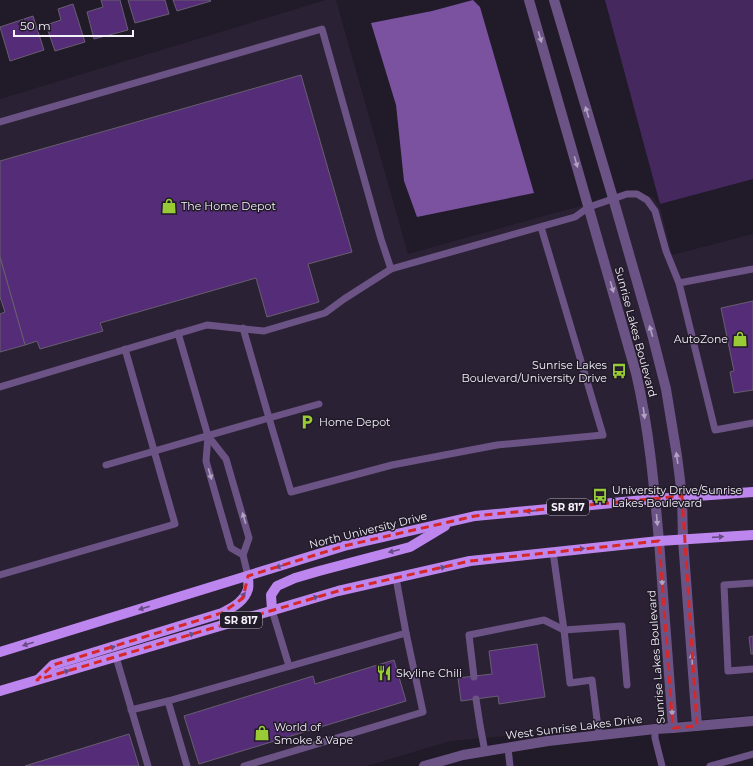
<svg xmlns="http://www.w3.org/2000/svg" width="753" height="766" viewBox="0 0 753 766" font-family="Montserrat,sans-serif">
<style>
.built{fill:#2b2134}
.green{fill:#45295e}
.water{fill:#7a529f}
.building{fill:#552c77;stroke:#675f6f}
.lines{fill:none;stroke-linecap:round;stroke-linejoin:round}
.service{stroke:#6c5385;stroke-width:7}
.minor{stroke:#6c5385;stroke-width:10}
.tertiary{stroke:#6c5385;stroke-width:10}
.primary{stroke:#bd86ef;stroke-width:10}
.oneway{fill:#b0a2c0}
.oneway2{fill:#674b82}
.marked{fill:none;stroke:#d62828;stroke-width:3;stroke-dasharray:8 5;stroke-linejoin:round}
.labels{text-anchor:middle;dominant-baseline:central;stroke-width:3;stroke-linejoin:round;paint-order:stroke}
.shield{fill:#211a28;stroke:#b5b0bb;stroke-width:1}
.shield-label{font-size:10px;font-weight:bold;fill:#f5f1fa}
.poi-label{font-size:11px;fill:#f5f1fa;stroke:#211a28;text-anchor:start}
.street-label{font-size:11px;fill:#f5f1fa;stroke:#211a28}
</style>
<rect width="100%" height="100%" fill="#211a28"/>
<polygon class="built" points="326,0 336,0 408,254 562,211 638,191 654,198 661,210 672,255 753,234 753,715 450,741 367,766 0,766 0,99"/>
<polygon class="green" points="605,0 753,0 753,179 660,204"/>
<polygon class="water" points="473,0 480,7 534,193 417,217 404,181 396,105 371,23 432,11"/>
<g class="building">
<polygon points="101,0 120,0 128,30 94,39 87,12 103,7"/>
<polygon points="128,0 165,0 169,14 135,23"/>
<polygon points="173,0 210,0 211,1 177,11"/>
<polygon points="73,4 85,42 55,51 46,25 61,20 58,9"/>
<polygon points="33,16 44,50 10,61 0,27"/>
<polygon points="301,75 352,252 308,264 319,302 267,317 256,278 100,323 103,331 40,349 37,341 25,345 0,257 0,161"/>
<polygon points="0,257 25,345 0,352 0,314 5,312 0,297"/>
<polygon points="753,301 753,390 734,393 730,372 734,371 721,308"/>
<polygon points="753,636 753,654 751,654 749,637"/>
<polygon points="537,644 545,697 499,704 498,696 461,701 458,678 492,674 489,651"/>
<polygon points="394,660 406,701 199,764 184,716 313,676 315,684"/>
<polygon points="129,734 139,766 25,766"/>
</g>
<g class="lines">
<g class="service">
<polyline points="0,122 322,29 381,239 391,269"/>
<polyline points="753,269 679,283 715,430 753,423"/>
<polyline points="243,328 269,418 319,404"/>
<polyline points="178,333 208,436 206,461 231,548 243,555"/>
<polyline points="0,387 207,325 264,331 325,313 344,299 391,269 575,217 589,207 627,194 637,194 647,200 655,211 666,251 679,283"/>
<polyline points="208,436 226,459 249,538 243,555 248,576"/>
<polyline points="106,465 269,418 291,492 392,465 497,445 603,435 541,227"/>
<polyline points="553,552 564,630 570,683 592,680 599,735"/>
<polyline points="0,575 175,524 125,349"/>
<polyline points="753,583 724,585 728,671 753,669"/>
<polyline points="272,610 289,666"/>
<polyline points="116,657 148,766"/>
<polyline points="474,677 469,635 544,620 564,630 622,626 627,685"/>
<polyline points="476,699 480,725 485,752"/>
<polyline points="168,701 406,633"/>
<polyline points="131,710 168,701 187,766"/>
<polyline points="655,729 655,738 662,766"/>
<polyline points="508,748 510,766"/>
<polyline points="244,766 423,712 406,633 396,578"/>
<polyline points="710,766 753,754"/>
</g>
<g class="minor">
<polyline points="683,540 697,726"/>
<polyline points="659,541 673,728"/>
<polyline points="424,766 463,755 548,741 655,729 673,728 753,721"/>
</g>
<g class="tertiary">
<path d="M529 0 636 373C649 428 654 485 659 541"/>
<polyline points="554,0 613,198 652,334 666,389 677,456 682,496 683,540"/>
</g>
<g class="primary">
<polyline points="272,610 271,595 277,586 295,578 319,571 410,547 445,526"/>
<polyline points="0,652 344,546 475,516 655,499 753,492"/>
<path d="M39 679 53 665 222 613C233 607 244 602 248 589 249 585 248 580 248 576"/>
<polyline points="0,691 338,591 470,561 659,541 753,535"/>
</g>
</g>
<defs><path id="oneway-solid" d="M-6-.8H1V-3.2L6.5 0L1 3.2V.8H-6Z"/></defs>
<g class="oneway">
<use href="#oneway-solid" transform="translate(540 37) rotate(74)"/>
<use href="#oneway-solid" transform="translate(587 112) rotate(-107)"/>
<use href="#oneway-solid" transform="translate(576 162) rotate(74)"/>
<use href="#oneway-solid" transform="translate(612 287) rotate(74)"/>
<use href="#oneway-solid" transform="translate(651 331) rotate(-106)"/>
<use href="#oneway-solid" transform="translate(644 413) rotate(82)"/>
<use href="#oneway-solid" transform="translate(677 458) rotate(-98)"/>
<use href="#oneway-solid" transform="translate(210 474) rotate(74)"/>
<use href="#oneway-solid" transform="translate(244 518) rotate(-106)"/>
<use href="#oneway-solid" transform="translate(657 520) rotate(85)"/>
<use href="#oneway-solid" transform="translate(662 580) rotate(86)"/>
<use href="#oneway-solid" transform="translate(692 659) rotate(-94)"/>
<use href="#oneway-solid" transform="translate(672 710) rotate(86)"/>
</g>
<g class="oneway2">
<use href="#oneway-solid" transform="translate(531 511) rotate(174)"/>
<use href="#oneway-solid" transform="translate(718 537) rotate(-4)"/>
<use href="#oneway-solid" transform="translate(579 549) rotate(-6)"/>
<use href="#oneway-solid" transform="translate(394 551) rotate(166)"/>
<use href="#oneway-solid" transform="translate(281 566) rotate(163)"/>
<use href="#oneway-solid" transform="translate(440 568) rotate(-13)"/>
<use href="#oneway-solid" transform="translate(242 597) rotate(-54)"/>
<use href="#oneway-solid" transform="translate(313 598) rotate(-17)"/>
<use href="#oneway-solid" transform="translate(144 608) rotate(163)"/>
<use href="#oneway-solid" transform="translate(189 635) rotate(-17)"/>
<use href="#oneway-solid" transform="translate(28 644) rotate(163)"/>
<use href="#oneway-solid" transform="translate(110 648) rotate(-17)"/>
<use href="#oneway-solid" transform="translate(64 672) rotate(-17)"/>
</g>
<path class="marked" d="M682 496 697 726 673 728 659 541 470 561 338 591 37 680 53 665 222 613 243 598 248 576 344 546 475 516Z"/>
<defs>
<g id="shop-bare" transform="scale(1.2)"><path d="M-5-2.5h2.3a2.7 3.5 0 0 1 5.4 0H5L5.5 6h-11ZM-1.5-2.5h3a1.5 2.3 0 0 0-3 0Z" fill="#99cb36" stroke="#211a28" stroke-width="2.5" paint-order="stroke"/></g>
<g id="bus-bare" transform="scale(1.2)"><path d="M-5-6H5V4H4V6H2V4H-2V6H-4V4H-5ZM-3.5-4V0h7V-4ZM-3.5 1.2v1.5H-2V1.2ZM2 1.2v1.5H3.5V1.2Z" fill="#99cb36" stroke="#211a28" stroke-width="2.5" paint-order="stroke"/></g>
<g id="parking-bare" transform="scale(1.2)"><path d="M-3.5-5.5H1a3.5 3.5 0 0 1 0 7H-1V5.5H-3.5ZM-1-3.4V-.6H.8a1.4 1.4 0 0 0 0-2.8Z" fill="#99cb36" stroke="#211a28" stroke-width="2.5" paint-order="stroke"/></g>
<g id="restaurant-bare" transform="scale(1.2)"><path d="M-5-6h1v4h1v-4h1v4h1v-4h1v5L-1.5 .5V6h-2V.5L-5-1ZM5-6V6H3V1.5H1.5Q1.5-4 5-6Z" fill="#99cb36" stroke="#211a28" stroke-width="2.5" paint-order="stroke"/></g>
</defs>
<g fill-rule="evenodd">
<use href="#shop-bare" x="169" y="206"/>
<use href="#shop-bare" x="740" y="339"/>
<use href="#bus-bare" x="619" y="371"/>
<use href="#parking-bare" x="307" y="422"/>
<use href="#bus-bare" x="600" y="496"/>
<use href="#restaurant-bare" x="384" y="673"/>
<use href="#shop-bare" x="262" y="733"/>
</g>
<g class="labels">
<g class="shield">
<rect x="547" y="499" width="42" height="16" rx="3"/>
<rect x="220" y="612" width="42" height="16" rx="3"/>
</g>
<g class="shield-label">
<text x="568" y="507">SR 817</text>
<text x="241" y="620">SR 817</text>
</g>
<g class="poi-label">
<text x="181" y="206">The Home Depot</text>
<text x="728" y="339" text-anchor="end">AutoZone</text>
<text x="607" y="365" text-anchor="end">Sunrise Lakes<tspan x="607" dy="13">Boulevard/University Drive</tspan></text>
<text x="319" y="422">Home Depot</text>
<text x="612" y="490">University Drive/Sunrise<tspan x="612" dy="13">Lakes Boulevard</tspan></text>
<text x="396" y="673">Skyline Chili</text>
<text x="274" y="727">World of<tspan x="274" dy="13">Smoke &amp; Vape</tspan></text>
</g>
<g class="street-label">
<text transform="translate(636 332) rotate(75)">Sunrise Lakes Boulevard</text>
<text transform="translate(368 530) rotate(-14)">North University Drive</text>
<text transform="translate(656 657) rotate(-94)">Sunrise Lakes Boulevard</text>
<text transform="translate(574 727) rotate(-7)">West Sunrise Lakes Drive</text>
</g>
</g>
<path d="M14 30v6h119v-6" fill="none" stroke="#f5f1fa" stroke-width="2"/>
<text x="20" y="30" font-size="12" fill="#f5f1fa" stroke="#211a28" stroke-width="3" paint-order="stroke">50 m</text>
</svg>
